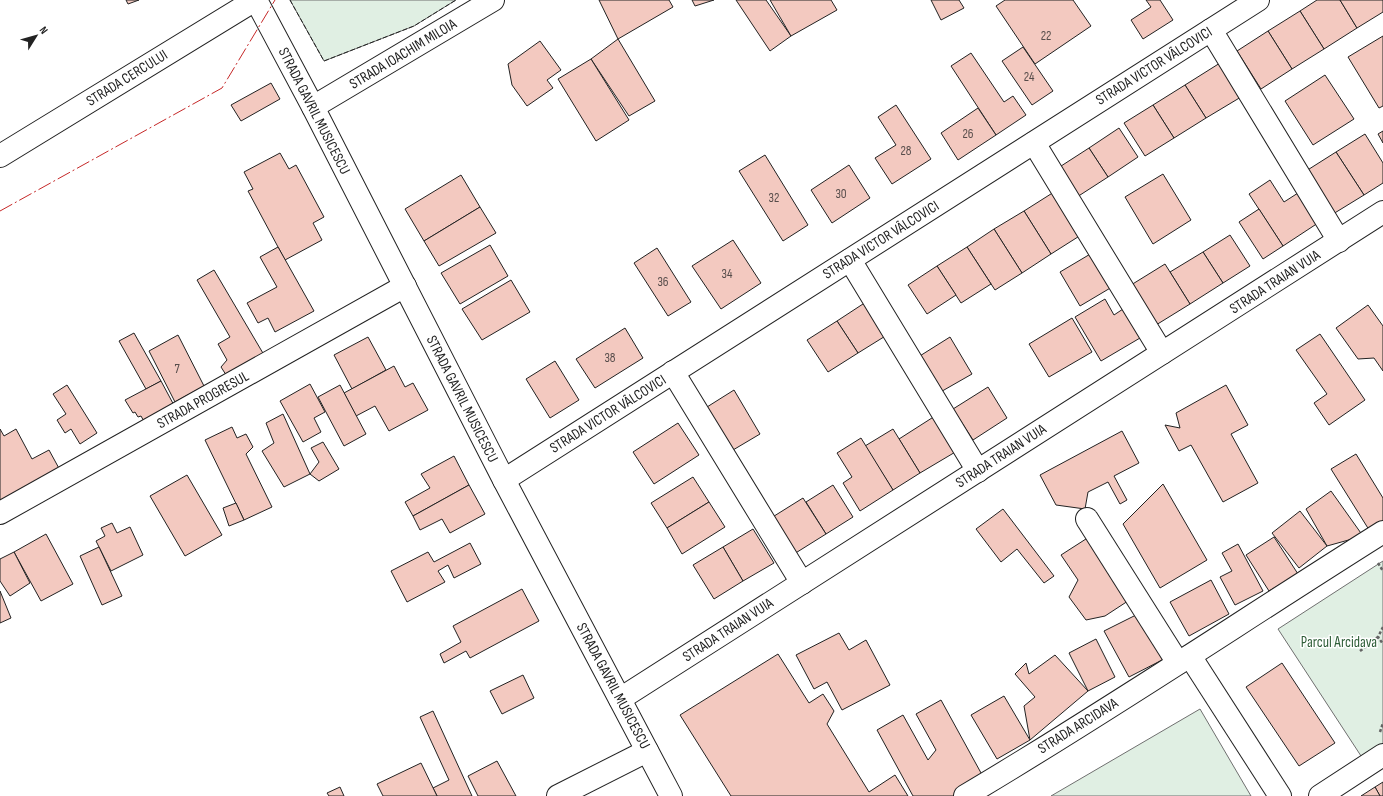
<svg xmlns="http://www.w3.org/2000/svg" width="1383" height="796" viewBox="0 0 1383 796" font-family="'Sofia Sans Condensed',sans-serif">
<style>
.green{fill:#e0efe3;stroke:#6f6f6f}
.building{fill:#f3c9c0;stroke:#222}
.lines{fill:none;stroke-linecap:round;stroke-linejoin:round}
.minor-casing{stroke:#222;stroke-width:24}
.path{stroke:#646464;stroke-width:2.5;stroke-dasharray:3 2;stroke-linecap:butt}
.minor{stroke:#fff;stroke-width:22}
.fence{stroke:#222;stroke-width:1;stroke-dasharray:5 2;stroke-linecap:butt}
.power{stroke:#c62828;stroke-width:1;stroke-dasharray:14 3 2 3;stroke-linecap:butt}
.labels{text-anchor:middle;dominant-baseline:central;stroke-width:3;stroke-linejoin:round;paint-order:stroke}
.number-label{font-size:13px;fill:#564c4a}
.street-label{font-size:15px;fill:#222;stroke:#fff}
.park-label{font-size:15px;fill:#2f5e38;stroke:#fff}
</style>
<rect width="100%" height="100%" fill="#fff"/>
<g class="green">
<polygon points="290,0 456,0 414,26 324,61"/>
<polygon points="1383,561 1383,746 1363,759 1278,629"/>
<polygon points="1200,709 1251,796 1051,796"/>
</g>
<g class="building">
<polygon points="126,0 139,0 128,4"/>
<polygon points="599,0 669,0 673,7 618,39"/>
<polygon points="692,0 714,0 695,6"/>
<polygon points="736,0 766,0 791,36 770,51"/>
<polygon points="770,0 831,0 837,10 791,36"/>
<polygon points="931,0 959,0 964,8 941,20"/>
<polygon points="1005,0 1073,0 1091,26 1035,64 996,6"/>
<polygon points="1146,0 1160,0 1173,20 1143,39 1131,20 1151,7"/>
<polygon points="1317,0 1340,0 1357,28 1324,49 1300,11"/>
<polygon points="1340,0 1383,0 1383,12 1357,28"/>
<polygon points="1300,11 1324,49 1292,69 1268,31"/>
<polygon points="1268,31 1292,69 1261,89 1237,51"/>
<polygon points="1383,36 1383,106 1379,108 1348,57"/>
<polygon points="618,39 655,101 629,116 591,59"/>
<polygon points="540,41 561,70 547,80 553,88 527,106 512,85 508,64"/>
<polygon points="1023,47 1053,91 1032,105 1002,61"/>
<polygon points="971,53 1004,102 1013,96 1026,115 996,135 951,66"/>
<polygon points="591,59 629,120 596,141 558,79"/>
<polygon points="1220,63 1241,97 1206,118 1185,85"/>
<polygon points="1325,75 1354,119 1313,145 1285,101"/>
<polygon points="271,83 280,99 241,121 231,105"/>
<polygon points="1185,85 1206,118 1174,138 1153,105"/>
<polygon points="896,105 931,159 892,184 875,158 896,145 878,117"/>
<polygon points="1153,105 1174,138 1145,156 1124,123"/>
<polygon points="978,108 996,135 958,160 941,133"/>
<polygon points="1119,128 1138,157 1108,177 1089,148"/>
<polygon points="1383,131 1383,143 1378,134"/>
<polygon points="1365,134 1383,163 1383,183 1364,195 1336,152"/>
<polygon points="1089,148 1108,177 1077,197 1058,168"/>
<polygon points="1336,152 1364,195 1333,214 1306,171"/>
<polygon points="280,153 289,169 296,165 324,217 313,223 322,240 285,260 248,191 253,189 244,172"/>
<polygon points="765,155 808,225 783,241 739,171"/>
<polygon points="849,165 870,198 832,223 811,190"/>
<polygon points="1163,174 1191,220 1153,244 1125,197"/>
<polygon points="461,175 480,207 424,241 405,209"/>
<polygon points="1270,180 1284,202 1298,193 1318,223 1283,246 1249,194"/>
<polygon points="1054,192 1081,235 1051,254 1024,211"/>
<polygon points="480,207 496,233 439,266 424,241"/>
<polygon points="1259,209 1283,246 1263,259 1239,222"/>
<polygon points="1024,211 1051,254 1022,273 994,229"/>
<polygon points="994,229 1022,273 995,290 967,247"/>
<polygon points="1230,235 1250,266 1223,283 1203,252"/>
<polygon points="733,240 761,283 721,309 692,266"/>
<polygon points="490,245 508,276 460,304 441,273"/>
<polygon points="278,247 314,311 275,332 268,318 258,323 247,303 277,287 260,257"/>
<polygon points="967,247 991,284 961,303 937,266"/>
<polygon points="657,248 691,302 668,316 634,263"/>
<polygon points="1203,252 1223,283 1190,304 1170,272"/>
<polygon points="1092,253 1112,287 1080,306 1060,272"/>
<polygon points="1165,264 1190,304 1156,325 1131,285"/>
<polygon points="937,266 956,295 927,314 908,285"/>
<polygon points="214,270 267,360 230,381 221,367 227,360 218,344 230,337 197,280"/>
<polygon points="511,280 530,312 482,340 462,309"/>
<polygon points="1105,299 1114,315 1123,309 1140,338 1101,361 1075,317"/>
<polygon points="866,302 887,335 858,353 837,321"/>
<polygon points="1368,305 1383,326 1383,371 1374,358 1358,359 1336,328"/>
<polygon points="1072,318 1092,352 1049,377 1029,344"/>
<polygon points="837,321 858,353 828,372 807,340"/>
<polygon points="625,328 643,358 595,388 576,359"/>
<polygon points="134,333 161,381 146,389 119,341"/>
<polygon points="1320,334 1365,400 1329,425 1314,403 1327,394 1296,350"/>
<polygon points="178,335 204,386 175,402 149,351"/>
<polygon points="368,337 386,370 352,389 334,355"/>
<polygon points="950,337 972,374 937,394 915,359"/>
<polygon points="555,361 579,400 550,418 526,379"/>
<polygon points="394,366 405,387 413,383 428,410 389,431 375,406 356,416 344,393"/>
<polygon points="161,381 176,409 146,425 141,416 138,417 135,412 133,413 125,400"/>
<polygon points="310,384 325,412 314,418 321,432 303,442 280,401"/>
<polygon points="67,385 97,433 80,444 71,429 65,433 57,420 66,414 53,394"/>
<polygon points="340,385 366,434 344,446 318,397"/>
<polygon points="1226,385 1248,425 1231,434 1258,483 1223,502 1191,445 1179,451 1165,425 1180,428 1176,413"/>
<polygon points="988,387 1007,418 973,440 953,409"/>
<polygon points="734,390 760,434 733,450 707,407"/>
<polygon points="283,414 310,474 284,487 262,451 274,443 266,423"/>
<polygon points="935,416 957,451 920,473 899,439"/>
<polygon points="678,423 699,455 654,484 633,452"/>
<polygon points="232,427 237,438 246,434 253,447 246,454 272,507 244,520 205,440"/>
<polygon points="0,429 4,436 16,429 32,459 49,450 61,472 0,506"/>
<polygon points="893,429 920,473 893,490 865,446"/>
<polygon points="1122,431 1139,463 1114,476 1127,500 1120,504 1108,482 1088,492 1085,509 1056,505 1040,475"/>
<polygon points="861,438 893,490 860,511 843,483 852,477 837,453"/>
<polygon points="323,442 339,469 319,481 310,474 319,462 311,448"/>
<polygon points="1356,454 1383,498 1383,525 1371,533 1331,469"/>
<polygon points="454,456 469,485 413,516 405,502 430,488 421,474"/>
<polygon points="187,475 222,535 185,556 150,496"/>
<polygon points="693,477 709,502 667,528 651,503"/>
<polygon points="1163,484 1207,560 1160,588 1123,524"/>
<polygon points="469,485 485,514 450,533 442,519 420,530 413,516"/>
<polygon points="833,485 853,517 826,534 806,502"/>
<polygon points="1331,491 1363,536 1327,546 1306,509"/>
<polygon points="803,498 826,534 794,554 771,518"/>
<polygon points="709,502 725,527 682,554 667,528"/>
<polygon points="236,503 244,520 229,526 223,508"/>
<polygon points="1003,509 1054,576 1044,583 1017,549 1001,562 976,529"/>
<polygon points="1300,511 1327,546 1299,568 1272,533"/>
<polygon points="112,523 117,533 130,527 143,555 111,571 96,541 105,536 101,528"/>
<polygon points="753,529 774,563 743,581 723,547"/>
<polygon points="46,534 73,584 41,601 14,552"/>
<polygon points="1089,537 1131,599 1105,616 1086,620 1069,597 1078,580 1061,555"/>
<polygon points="1274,537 1298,574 1269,591 1246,555"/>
<polygon points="470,543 481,564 454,578 448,565 438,571 445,582 407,602 391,571 428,552 434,562"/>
<polygon points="1238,544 1263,591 1235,605 1220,577 1232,571 1222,553"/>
<polygon points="99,547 122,596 102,605 80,556"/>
<polygon points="723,547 743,581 714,599 693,565"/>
<polygon points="14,552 30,583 10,596 0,581 0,559"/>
<polygon points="1211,580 1229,614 1189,636 1170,602"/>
<polygon points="522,589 539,621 470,658 466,651 444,663 440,654 461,642 453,626"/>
<polygon points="0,591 11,618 0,623"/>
<polygon points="1142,612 1166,658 1129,677 1104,631"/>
<polygon points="839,633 849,650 866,640 890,685 842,710 827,682 814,689 796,655"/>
<polygon points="1096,639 1115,677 1088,691 1069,653"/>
<polygon points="778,654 809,703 823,694 834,711 827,724 869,792 895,775 908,796 731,796 680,715"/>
<polygon points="1055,655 1088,691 1030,740 1024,706 1035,697 1015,674 1026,663 1029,674"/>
<polygon points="1282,663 1335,743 1299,766 1246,687"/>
<polygon points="523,675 534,698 502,714 490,691"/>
<polygon points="1004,696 1030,740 997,759 971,715"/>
<polygon points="941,700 986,782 960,796 913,796 877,730 903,715 928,760 936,750 916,714"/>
<polygon points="433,711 472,796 437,796 433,788 449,780 420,717"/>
<polygon points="497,761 516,796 478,796 468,776"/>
<polygon points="421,763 437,796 383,796 377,784"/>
<polygon points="1383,782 1383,796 1380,796 1375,787"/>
<polygon points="340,787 344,796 329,796 327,793"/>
<polygon points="1375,787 1380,796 1361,796"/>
</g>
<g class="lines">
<g class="minor-casing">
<g id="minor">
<polyline points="256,0 313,107 504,480 671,796"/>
<polyline points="1211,30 1339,241"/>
<polyline points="313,107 493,0"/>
<polyline points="1034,143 1162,353"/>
<polyline points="0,156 255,0"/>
<polyline points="850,260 978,471"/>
<polyline points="673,372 802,583"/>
<polyline points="504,480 1258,0"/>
<polyline points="0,513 405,286"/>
<polyline points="1087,519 1178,663"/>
<polyline points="1190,656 1280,796"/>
<polyline points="620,699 1383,212"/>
<polyline points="558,796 647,751"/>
<path d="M965 796C1107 712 1243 620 1383 532"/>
<polyline points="1320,796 1383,755"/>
</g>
</g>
<g class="path">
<polyline points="1378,563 1383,571"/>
<polyline points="1383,627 1378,637 1383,644"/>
<polyline points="1360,651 1378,637"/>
<polyline points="1380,732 1383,723"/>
</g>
<use href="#minor" class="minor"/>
<polyline class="fence" points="290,0 324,61 414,26 456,0"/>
<polyline class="power" points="0,211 222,88 275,0"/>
</g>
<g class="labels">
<g class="number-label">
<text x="1046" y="36">22</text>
<text x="1029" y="77">24</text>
<text x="968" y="134">26</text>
<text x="906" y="151">28</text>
<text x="841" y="194">30</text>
<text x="774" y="198">32</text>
<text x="727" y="274">34</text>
<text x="663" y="282">36</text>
<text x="610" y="358">38</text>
<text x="177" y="369">7</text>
</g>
<g class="street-label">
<text transform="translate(403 54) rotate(-31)">STRADA IOACHIM MILOIA</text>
<text transform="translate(1154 66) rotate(-32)">STRADA VICTOR VÂLCOVICI</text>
<text transform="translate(127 78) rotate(-32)">STRADA CERCULUI</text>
<text transform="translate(314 111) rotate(63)">STRADA GAVRIL MUSICESCU</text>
<text transform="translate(881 240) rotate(-32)">STRADA VICTOR VÂLCOVICI</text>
<text transform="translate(1275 282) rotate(-33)">STRADA TRAIAN VUIA</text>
<text transform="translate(462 399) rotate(63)">STRADA GAVRIL MUSICESCU</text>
<text transform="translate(203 400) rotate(-29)">STRADA PROGRESUL</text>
<text transform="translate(608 414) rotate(-32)">STRADA VICTOR VÂLCOVICI</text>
<text transform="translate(1001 456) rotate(-33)">STRADA TRAIAN VUIA</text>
<text transform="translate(728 630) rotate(-33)">STRADA TRAIAN VUIA</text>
<text transform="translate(613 686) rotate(62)">STRADA GAVRIL MUSICESCU</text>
<text transform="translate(1078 726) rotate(-32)">STRADA ARCIDAVA</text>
</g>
<g class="park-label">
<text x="1339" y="642">Parcul Arcidava</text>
</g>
</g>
<g transform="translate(36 36) rotate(53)" stroke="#ffffff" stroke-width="3" paint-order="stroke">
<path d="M0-3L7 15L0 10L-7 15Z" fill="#222222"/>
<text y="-6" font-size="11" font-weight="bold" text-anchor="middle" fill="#222222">N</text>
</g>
</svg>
